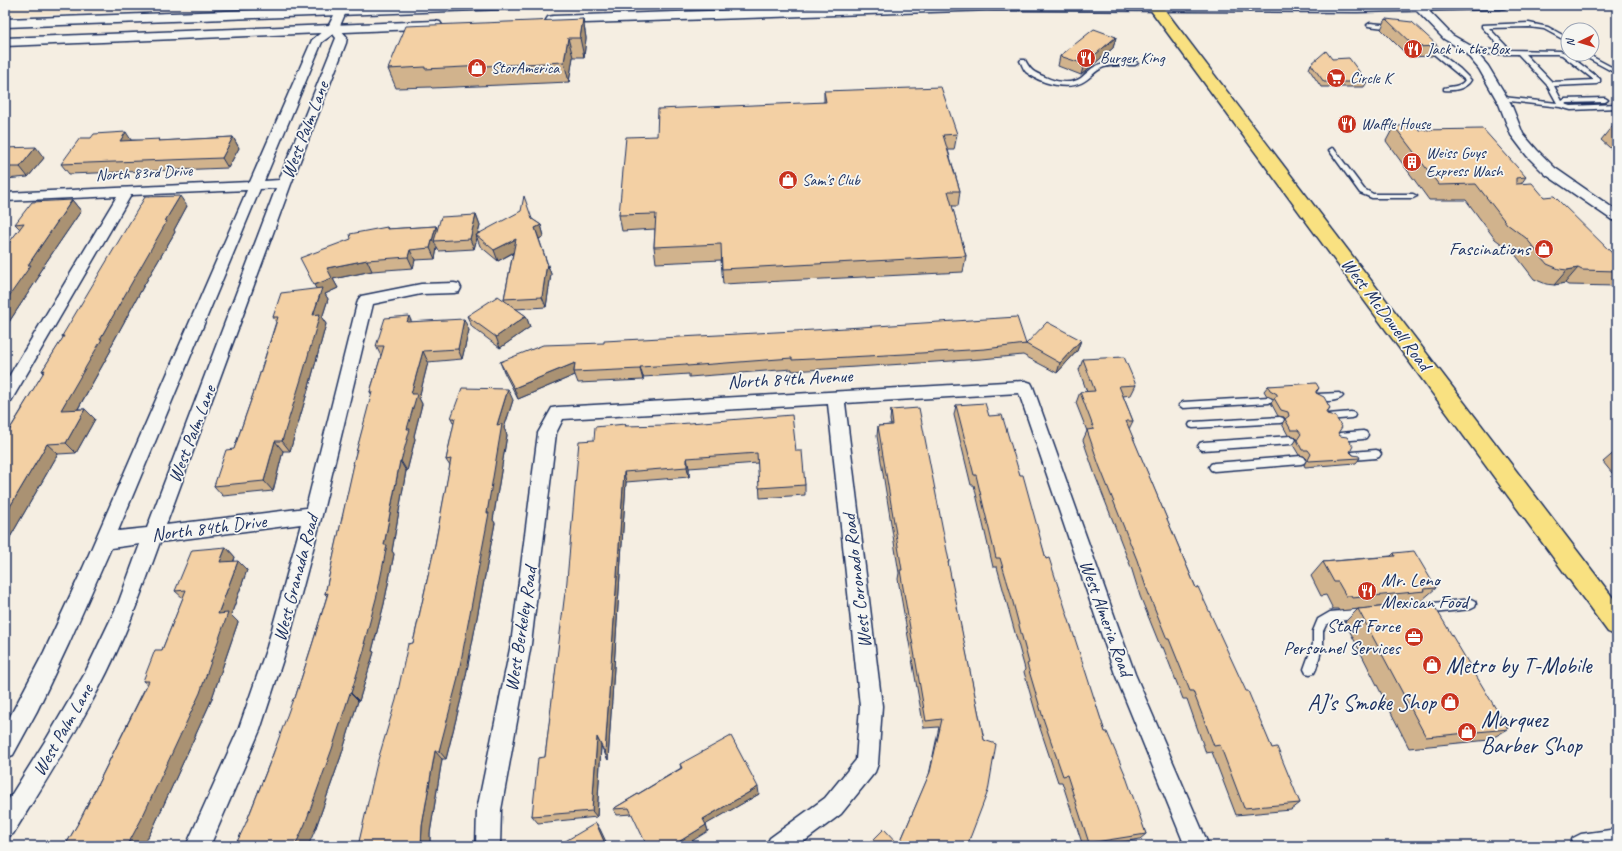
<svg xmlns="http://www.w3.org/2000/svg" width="1622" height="851" viewBox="0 0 1622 851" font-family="Caveat,sans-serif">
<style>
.built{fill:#f4e5cf}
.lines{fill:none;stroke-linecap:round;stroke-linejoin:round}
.lane-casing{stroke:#1b2f5e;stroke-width:3}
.street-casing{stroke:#1b2f5e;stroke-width:3}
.secondary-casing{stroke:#1b2f5e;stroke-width:3}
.primary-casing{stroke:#1b2f5e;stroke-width:3}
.lane{fill:#f6f6f2;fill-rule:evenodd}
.street{fill:#f6f6f2;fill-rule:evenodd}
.secondary{fill:#f6f6f2;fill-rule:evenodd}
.primary{fill:#f9e181;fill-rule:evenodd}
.wall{fill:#d1b38d;stroke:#1b2f5e}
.shaded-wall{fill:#aa9273;stroke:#1b2f5e}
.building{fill:#f3d0a4;stroke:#1b2f5e}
.labels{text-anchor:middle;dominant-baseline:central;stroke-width:3.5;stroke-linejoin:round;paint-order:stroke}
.far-poi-label{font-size:16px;fill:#1b2f5e;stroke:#f6f6f2;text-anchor:start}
.far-street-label{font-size:16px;fill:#1b2f5e;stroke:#f6f6f2}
.street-label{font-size:19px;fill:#1b2f5e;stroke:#f6f6f2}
.poi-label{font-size:19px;fill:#1b2f5e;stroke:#f6f6f2;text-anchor:end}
.near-poi-label{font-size:23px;fill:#1b2f5e;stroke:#f6f6f2;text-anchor:start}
</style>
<rect width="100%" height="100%" fill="#f5eee2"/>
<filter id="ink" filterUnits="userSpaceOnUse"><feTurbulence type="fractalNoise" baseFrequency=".025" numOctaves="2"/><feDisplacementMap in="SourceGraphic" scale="8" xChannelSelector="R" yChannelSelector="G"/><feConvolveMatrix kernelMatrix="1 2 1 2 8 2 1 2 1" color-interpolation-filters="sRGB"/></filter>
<g filter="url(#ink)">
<polygon class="built" points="5,5 153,5 149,10 5,16"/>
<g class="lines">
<g class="lane-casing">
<g id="lane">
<polygon points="1370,23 1393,25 1396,27 1393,29 1368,26 1367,25"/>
<path d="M1529 23 1548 27 1568 38V42L1544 29 1529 27 1489 28 1510 50 1560 51 1566 53 1600 79V82L1597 84 1554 86 1562 101 1565 99 1605 98 1608 100 1605 102 1567 103 1565 104 1571 106 1617 104V108L1571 110 1560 107 1501 100 1500 99 1503 97 1557 103 1547 85 1518 54H1472L1469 52 1472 50H1503L1482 27V25ZM1525 54H1557L1562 55 1594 80 1552 82Z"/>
<path d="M1424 44H1428L1460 69 1471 80C1466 89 1454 91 1444 90V88C1451 86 1461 87 1465 80L1424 46Z"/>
<polygon points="1580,54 1587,54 1617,70 1617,74"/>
<path d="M1021 60H1025C1031 71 1033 72 1045 77 1056 82 1070 85 1081 78 1086 74 1090 69 1096 66 1104 62 1114 61 1123 61 1128 61 1134 60 1138 63L1135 65C1125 65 1114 64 1104 67 1095 70 1090 79 1081 83 1065 90 1040 83 1026 72 1023 69 1022 64 1020 61Z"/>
<polygon points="1332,148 1334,149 1364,189 1373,194 1413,194 1417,196 1413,198 1372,198 1360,193 1329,150"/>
<path d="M1339 393 1343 396C1339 402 1317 403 1313 397L1317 394Z"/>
<polygon points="1269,397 1273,400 1269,403 1183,408 1179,405 1183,402"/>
<polygon points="1351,412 1354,413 1355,415 1354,417 1351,418 1328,420 1325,419 1324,417 1325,415 1328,414"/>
<polygon points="1280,417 1283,418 1284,420 1283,422 1280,423 1193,428 1190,427 1189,425 1190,423 1193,422"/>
<polygon points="1363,431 1366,432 1368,435 1366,438 1363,439 1340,441 1337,440 1335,437 1337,434 1340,433"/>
<polygon points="1291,436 1294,437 1296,440 1294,443 1291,444 1203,450 1200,449 1198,446 1200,443 1203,442"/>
<polygon points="1376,450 1379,451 1381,454 1379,457 1376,458 1352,460 1349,459 1347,456 1349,453 1352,452"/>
<polygon points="1301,456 1304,457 1306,460 1304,463 1301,464 1214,471 1211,470 1209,467 1211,464 1214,463"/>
<polygon points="1471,599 1475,601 1476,604 1475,607 1471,609 1424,614 1420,612 1419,609 1420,606 1424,604"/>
<polygon points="1363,609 1367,611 1368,614 1367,617 1332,622 1326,625 1323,631 1323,644 1316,669 1314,673 1310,674 1306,673 1304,669 1313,644 1313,631 1318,619 1330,612"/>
</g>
</g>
<g class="street-casing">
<g id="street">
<path d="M339 5H349L339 28 347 37 346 43 291 184 166 525 306 508 358 300 361 296 421 284 454 283 459 284 461 288 459 292 454 293 421 294 373 304 322 515 287 647 260 730 210 846H186L239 728 267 647 301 524 160 542C142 592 123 643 98 690 72 740 42 787 13 834L5 838V805L47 738 84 675 118 604 140 544 111 548 69 643 37 711 13 755 5 758V726L44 652 83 568 247 190 131 195 11 401 5 403V383L117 196 5 201V193L250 182 312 40 328 27ZM333 34 336 38 334 43 279 180 264 181 322 42ZM276 188 147 528 118 531 260 189Z"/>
<polygon points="1415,5 1423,5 1452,35 1471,46 1488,66 1511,104 1523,134 1537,150 1555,168 1617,211 1617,221 1612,220 1545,174 1527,156 1511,135 1499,104 1479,69 1463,50 1444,39 1415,9 1414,7"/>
<polygon points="1025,381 1031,383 1033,387 1135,674 1209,846 1185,846 1115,674 1019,393 845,403 882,706 878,764 875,772 841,814 798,846 766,846 770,838 825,798 856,760 860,706 828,404 563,419 556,433 531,644 501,810 500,846 476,846 477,810 511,644 538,433 552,408 558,407"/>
<polygon points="1617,829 1617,846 1569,846 1573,838 1581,834"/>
</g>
</g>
<g class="secondary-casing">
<g id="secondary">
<polygon points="392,5 512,5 510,8 505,9 5,27 5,19"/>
<polygon points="897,5 1507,5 1505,8 1500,9 1357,12 994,10 553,24 548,23 546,20 548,17 553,16"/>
<polygon points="435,21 440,22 442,25 440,28 5,46 5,38"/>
</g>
</g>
<g class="primary-casing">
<polygon id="primary" points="1147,5 1161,5 1617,603 1617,636 1608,632"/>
</g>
<use href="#lane" class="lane"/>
<use href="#street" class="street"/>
<use href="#secondary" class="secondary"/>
<use href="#primary" class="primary"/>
</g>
<g class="wall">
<polygon points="583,19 586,38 584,57 573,57 569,82 432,88 431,87 396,88 388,69"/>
<polygon points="1386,19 1438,46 1432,56 1409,57 1381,29"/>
<polygon points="1116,37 1113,48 1081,75 1058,66 1060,56"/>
<polygon points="1332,59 1367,82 1364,87 1321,87 1309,69 1311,64"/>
<polygon points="824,91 957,134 954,150 948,150 960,191 958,206 952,206 966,256 963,272 723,284 721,260 656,263 654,247 655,229 622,231 619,215 657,136 824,102"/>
<polygon points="1617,120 1617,154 1601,140"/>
<polygon points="1394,126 1419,130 1526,177 1521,184 1544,197 1617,258 1617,285 1616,286 1568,285 1565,283 1554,285 1546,284 1534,279 1514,253 1495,239 1466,200 1429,200 1386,141"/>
<polygon points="233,137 239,148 228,168 69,174 61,164 131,140 161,141"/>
<polygon points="5,148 44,158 28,177 5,179"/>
<polygon points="72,200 81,211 38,274 40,275 5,328 5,248 20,229 15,224"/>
<polygon points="187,206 174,230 175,232 143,287 110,348 111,350 78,409 85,409 95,419 76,453 58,454 5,546 5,437 22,409 22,408 44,372 42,371 63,338 62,336"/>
<polygon points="476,215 480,226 478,234 532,219 541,225 544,236 539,239 551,274 546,307 516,309 526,316 530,327 500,348 472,327 467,316 505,302 504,299 513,253 498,261 480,246 477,238 474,249 439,251 437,248 435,259 415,260 413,268 372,271 333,279 338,288 325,294 328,299 322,318 326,324 310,383 290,451 283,451 273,491 223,496 214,486 234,449 257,383 276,322 273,317 317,289 387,227 388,229 436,226 437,230"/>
<polygon points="412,322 469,330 462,359 428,362 419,398 422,404 414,436 415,439 407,471 406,471 392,551 394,554 384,604 372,651 374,652 359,701 358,701 341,756 315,830 246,823 295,698 313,642 327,596 325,594 354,466 353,464 372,395 370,392 381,356 376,346"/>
<polygon points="1081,340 1077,351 1057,373 1023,355 982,359 904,364 792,371 792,369 689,377 689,374 643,377 643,380 578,383 575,375 518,399 504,372 500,362 1026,344"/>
<polygon points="1083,359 1136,385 1131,395 1123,396 1133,421 1129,429 1196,588 1272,748 1300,803 1291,810 1236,815 1212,752 1206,753 1187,699 1183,699 1163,647 1161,648 1140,596 1132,570 1095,475 1083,440 1087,431 1076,403 1080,392 1087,392 1079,370"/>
<polygon points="1268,386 1319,388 1316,393 1330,408 1327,412 1327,414 1338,433 1353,455 1360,458 1356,463 1305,467 1304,465 1307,459 1304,456 1299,455 1293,445 1297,439 1294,436 1288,435 1282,424 1285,419 1284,417 1278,416 1271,403 1274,399 1267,396 1264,391"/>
<polygon points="513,400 504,428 507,435 493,520 495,523 463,691 446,759 442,759 430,833 430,846 358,846 413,643 435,545 450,466 446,460 454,424 451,418"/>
<polygon points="956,405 989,416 1020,475 1046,559 1105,732 1146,834 1140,839 1100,846 1083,846 1062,782 1058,782 1040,728 1024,672 1025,669 1006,600 997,567 993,567 974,485 971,485 954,415"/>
<polygon points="891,410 949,561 948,565 984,740 899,845 929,775 939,727 924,728 898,579 899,573 877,436 878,426 891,425 890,420"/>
<polygon points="625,424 626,426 796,451 805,485 805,495 760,498 758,463 689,468 689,477 626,482 608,760 601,746 597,817 538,823 532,816 545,757 566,592 594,440"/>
<polygon points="1617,450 1617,479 1603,462"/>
<polygon points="1617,487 1617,501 1610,492"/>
<polygon points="226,547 235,557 234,561 247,570 231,615 238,622 211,701 154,826 143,846 65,846 80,820 147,684 143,681 162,650 183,598 175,591"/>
<polygon points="1394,553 1436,588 1421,601 1412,602 1410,604 1339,611 1338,609 1333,609 1326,595 1321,596 1311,576 1323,562 1391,556"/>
<polygon points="1358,609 1508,729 1489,740 1409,748 1345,622"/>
<polygon points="680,764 759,794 706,824 708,831 632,814 617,815 613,809 681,768"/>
</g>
<g class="shaded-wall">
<polygon points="583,19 586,38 584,57 580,38"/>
<polygon points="1116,37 1113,48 1081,75 1084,64"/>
<polygon points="568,38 573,57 569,82 564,62"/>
<polygon points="126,132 133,143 120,141"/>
<polygon points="233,137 239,148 228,168 222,158"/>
<polygon points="36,147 44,158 28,177 20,167"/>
<polygon points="180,196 187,206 174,230 175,232 143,287 110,348 111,350 71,421 61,410 165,221"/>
<polygon points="72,200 81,211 38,274 40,275 5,328 5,302 28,265"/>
<polygon points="476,215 480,226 477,236 476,235 477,238 474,249 470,239"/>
<polygon points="541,225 544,236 539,239 535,228"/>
<polygon points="436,226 440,236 434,241 437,248 435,259 430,248"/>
<polygon points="516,239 519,249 498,261 494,250"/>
<polygon points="410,250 415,260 413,268 408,257"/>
<polygon points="367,260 372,271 333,279 338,288 325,294 328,299 322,318 326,324 310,383 290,451 282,441 313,315 320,295 314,285 327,268"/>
<polygon points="547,263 551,274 546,307 542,297"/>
<polygon points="1578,268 1565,283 1554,285 1567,270"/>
<polygon points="409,316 414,327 407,322"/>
<polygon points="526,316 530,327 500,348 496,337"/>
<polygon points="464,319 469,330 462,359 458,349"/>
<polygon points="1081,340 1077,351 1057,373 1060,363"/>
<polygon points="423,351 428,362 419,398 422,404 414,436 415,439 407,471 401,461 407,429 411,394"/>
<polygon points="575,363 574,372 575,375 518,399 514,388"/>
<polygon points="640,367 643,377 643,380 640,369"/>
<polygon points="508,389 513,400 504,428 507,435 493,520 495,523 463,691 446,759 439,751 487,513 497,425"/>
<polygon points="85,409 95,419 76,453 66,443"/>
<polygon points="275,441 283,451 273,491 264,481"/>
<polygon points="47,444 58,454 5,546 5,515"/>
<polygon points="687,458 689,468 689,477 687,467"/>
<polygon points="400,461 406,471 392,551 394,554 384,604 372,651 374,652 359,701 351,693 364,644 384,545"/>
<polygon points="624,472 626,482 608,760 605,753"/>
<polygon points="226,547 235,557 230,571 220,562"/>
<polygon points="238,561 247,570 231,615 238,622 211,701 154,826 143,846 127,846 218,614"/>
<polygon points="350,693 358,701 341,756 315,830 308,846 295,846"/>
<polygon points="597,737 601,745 597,817 592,811"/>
<polygon points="435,751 442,759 430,833 430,846 421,846 422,826"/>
<polygon points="758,787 759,794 705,825 703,819"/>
<polygon points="596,823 600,829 608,846 606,846"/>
<polygon points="706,825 708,831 684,846 672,846"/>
</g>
<g class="building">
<polygon points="583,19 580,38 568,38 564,62 425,69 425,67 388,69 406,26"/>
<polygon points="1386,19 1412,22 1438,46 1415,47"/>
<polygon points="1094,29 1116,37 1084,64 1060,56"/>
<polygon points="1326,51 1332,59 1349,58 1367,82 1324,82 1311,64"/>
<polygon points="941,87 957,134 943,135 960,191 948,191 966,256 722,269 721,244 654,247 656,214 619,215 626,137 657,136 658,109 826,102 824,91"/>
<polygon points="1394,126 1416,126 1419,130 1483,129 1526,177 1516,178 1516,184 1532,183 1544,197 1554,196 1617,258 1617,271 1582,270 1578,268 1567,270 1559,269 1547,264 1526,238 1507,224 1476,184 1439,185"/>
<polygon points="126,132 120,141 160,139 158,141 233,137 222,158 61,164 80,138 91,138 94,134"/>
<polygon points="36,147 20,167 5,167 5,148"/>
<polygon points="180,196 165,221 167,221 135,277 100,339 102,339 61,410 85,409 66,443 47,444 5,515 5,437 23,408 22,408 45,370 42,371 64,336 62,336 145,197"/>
<polygon points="524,196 532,219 541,225 535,228 547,263 542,297 504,299 516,239 494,250 476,235 521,211"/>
<polygon points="72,200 28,265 31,265 5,302 5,248 24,223 15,224 32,202"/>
<polygon points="476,215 470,239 434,241 441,217"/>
<polygon points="436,226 430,248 410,250 408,257 367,260 327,268 332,278 314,285 300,258 351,239 350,234 387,227 387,229"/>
<polygon points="322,288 313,315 320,314 303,373 282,441 275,441 264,481 214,486 226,450 234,449 257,383 278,317 273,317 281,293"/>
<polygon points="498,296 526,316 496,337 467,316"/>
<polygon points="409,316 407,322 464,319 458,349 423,351 411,394 417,394 407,429 410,429 401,461 400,461 384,545 387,545 377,595 364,644 366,644 351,693 350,693 332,749 305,824 295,846 235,846 246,823 272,757 293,699 295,698 313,642 328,593 325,594 354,464 353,464 372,392 370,392 384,346 376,346 385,318"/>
<polygon points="1017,317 1026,344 1047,322 1081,340 1060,363 1026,344 985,349 905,354 792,360 792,358 687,366 687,364 640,367 640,369 574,372 575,363 514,388 500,362 543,345 604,343 604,341 814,330"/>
<polygon points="1124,357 1136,385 1119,386 1133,421 1126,421 1196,588 1198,587 1246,691 1248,691 1272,748 1277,747 1300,803 1244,808 1220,745 1214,746 1193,691 1190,691 1169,639 1167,639 1146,587 1137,560 1099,465 1087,430 1094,429 1080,392 1095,391 1083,359"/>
<polygon points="1316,383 1319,388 1316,391 1316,393 1324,397 1330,408 1326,411 1327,414 1335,416 1342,427 1338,433 1340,436 1347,437 1353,446 1350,452 1353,455 1359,456 1360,458 1309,461 1308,460 1311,454 1308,450 1302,450 1297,440 1301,434 1298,430 1291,430 1285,419 1289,416 1288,412 1281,410 1274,398 1277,396 1277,394 1270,390 1268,386"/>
<polygon points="462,388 508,389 497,425 502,424 487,513 489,513 457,682 439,751 435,751 422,826 421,846 358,846 377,763 396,700 408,644 413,643 435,545 451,459 446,460 455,418 451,418"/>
<polygon points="985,403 989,416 1002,415 1020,475 1023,475 1046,559 1049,558 1105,732 1107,732 1125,774 1146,834 1089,843 1067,775 1063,776 1044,721 1027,664 1029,663 1010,591 1000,558 996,558 976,475 974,475 956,405"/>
<polygon points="919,408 949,561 948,562 984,740 996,744 988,791 967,846 867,846 884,829 899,845 930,772 942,719 926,721 900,570 902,570 878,426 893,425 891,410"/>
<polygon points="792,415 796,451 802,451 805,485 759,488 757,453 687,458 687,467 624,472 605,753 597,737 592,811 532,816 538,758 545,757 565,592 566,592 579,441 594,440 595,427 625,424 625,426 664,425"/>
<polygon points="226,547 220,562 238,561 218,614 228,613 200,693 141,820 127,846 65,846 80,820 149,681 143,681 155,650 162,650 186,590 175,591 192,550"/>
<polygon points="1414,551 1436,588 1424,589 1425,591 1352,598 1351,596 1346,596 1338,582 1334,582 1323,562 1395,556 1394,553"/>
<polygon points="1432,602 1508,729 1426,737 1358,609"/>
<polygon points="731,736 758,787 703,819 706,825 672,846 647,846 629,808 613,809 682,768 680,764"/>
<polygon points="596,823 606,846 557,846"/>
</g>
</g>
<defs>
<g id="restaurant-disc" transform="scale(1)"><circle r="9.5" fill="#c8321e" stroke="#f6f6f2"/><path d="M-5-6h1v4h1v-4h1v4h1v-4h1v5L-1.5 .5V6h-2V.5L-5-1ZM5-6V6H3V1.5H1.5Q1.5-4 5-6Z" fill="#fff"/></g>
<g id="shop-disc" transform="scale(1)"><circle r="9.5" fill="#c8321e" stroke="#f6f6f2"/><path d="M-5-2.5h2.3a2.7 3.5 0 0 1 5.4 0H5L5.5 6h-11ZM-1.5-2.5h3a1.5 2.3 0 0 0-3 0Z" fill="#fff"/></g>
<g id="supermarket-disc" transform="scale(1)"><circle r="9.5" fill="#c8321e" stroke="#f6f6f2"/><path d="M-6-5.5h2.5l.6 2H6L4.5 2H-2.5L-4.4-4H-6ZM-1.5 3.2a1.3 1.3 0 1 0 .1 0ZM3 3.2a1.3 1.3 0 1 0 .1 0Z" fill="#fff"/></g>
<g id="building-disc" transform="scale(1)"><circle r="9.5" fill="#c8321e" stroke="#f6f6f2"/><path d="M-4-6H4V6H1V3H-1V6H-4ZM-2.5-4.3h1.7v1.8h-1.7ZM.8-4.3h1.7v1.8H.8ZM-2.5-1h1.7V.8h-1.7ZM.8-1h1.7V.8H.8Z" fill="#fff"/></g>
<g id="office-disc" transform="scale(1)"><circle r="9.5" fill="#c8321e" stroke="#f6f6f2"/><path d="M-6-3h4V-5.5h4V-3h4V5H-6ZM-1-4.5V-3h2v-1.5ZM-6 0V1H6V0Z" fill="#fff"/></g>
</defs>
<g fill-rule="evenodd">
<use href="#restaurant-disc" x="1413" y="49"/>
<use href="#restaurant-disc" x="1086" y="58"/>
<use href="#shop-disc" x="477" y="68"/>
<use href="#supermarket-disc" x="1336" y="78"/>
<use href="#restaurant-disc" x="1347" y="124"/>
<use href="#building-disc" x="1412" y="162"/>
<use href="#shop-disc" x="788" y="180"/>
<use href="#shop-disc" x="1544" y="249"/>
<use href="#restaurant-disc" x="1367" y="591"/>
<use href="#office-disc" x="1414" y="637"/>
<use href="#shop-disc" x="1432" y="665"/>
<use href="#shop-disc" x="1450" y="702"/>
<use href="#shop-disc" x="1467" y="732"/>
</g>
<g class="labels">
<g class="far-poi-label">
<text x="1427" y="49">Jack in the Box</text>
<text x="1100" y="58">Burger King</text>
<text x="491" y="68">StorAmerica</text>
<text x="1350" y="78">Circle K</text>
<text x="1361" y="124">Waffle House</text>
<text x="1426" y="153">Weiss Guys<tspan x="1426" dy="18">Express Wash</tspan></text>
<text x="802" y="180">Sam's Club</text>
</g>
<g class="far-street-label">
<text transform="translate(144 173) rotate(-3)">North 83rd Drive</text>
</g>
<g class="street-label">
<text transform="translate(305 130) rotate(-69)">West Palm Lane</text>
<text transform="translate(1386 314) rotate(53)">West McDowell Road</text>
<text transform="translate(790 379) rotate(-3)">North 84th Avenue</text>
<text transform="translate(192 434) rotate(-69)">West Palm Lane</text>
<text transform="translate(209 528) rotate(-7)">North 84th Drive</text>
<text transform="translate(296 578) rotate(-75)">West Granada Road</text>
<text transform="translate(857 581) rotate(-97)">West Coronado Road</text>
<text transform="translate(1106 618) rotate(70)">West Almeria Road</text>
<text transform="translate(521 629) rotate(-81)">West Berkeley Road</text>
<text transform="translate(63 730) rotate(-60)">West Palm Lane</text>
</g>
<g class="poi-label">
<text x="1530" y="249">Fascinations</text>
<text x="1381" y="580" text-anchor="start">Mr. Leno<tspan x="1381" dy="22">Mexican Food</tspan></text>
<text x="1400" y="626">Staff Force<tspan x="1400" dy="22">Personnel Services</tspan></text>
</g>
<g class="near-poi-label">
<text x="1446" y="665">Metro by T-Mobile</text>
<text x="1436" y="702" text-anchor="end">AJ's Smoke Shop</text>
<text x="1481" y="719">Marquez<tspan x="1481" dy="26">Barber Shop</tspan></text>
</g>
</g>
<rect width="1622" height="851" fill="none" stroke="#f6f6f2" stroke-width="20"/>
<rect x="10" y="10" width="1602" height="831" fill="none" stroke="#1b2f5e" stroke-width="1.5" filter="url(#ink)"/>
<g transform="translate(1580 42) rotate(265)"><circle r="19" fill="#f6f6f2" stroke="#9ea6b7"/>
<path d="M0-3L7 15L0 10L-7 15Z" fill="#c8321e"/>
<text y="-6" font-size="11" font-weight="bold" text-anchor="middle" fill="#1b2f5e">N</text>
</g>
</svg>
